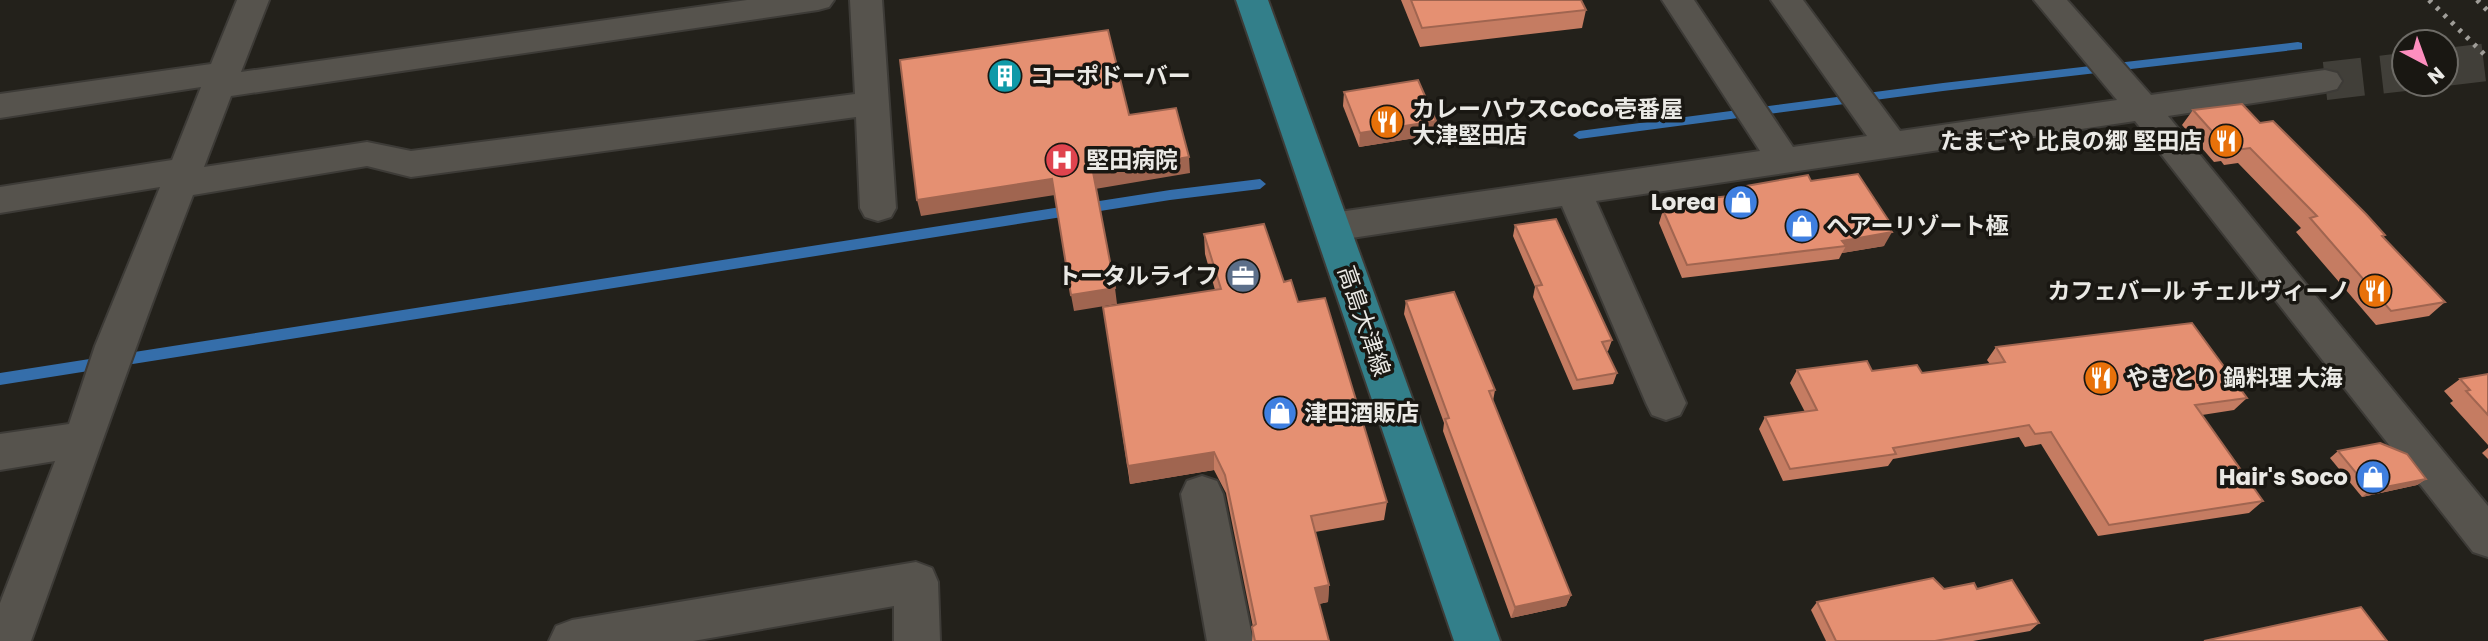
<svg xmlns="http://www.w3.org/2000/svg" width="2488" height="641" viewBox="0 0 2488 641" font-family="Poppins,'Noto Sans JP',sans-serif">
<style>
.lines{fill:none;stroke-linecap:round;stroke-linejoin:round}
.stream{fill:#356eaa;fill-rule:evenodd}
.minor-tunnel{stroke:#413f39;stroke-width:38;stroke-dasharray:38 19;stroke-linecap:butt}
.minor-casing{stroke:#3d3b37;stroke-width:4}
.major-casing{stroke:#3d3b37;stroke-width:4}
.minor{fill:#56534d;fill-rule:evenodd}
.major{fill:#337f8a;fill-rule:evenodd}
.rail{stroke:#9f9d98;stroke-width:5;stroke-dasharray:3.5 7;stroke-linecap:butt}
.wall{fill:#c57c62}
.shaded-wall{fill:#a06550}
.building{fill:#e59072;stroke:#a06550;stroke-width:2}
.labels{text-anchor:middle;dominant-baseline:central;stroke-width:7;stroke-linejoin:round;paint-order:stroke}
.poi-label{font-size:23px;font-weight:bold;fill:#eae9e5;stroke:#191712;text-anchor:start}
.street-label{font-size:23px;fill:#eae9e5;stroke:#191712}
</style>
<rect width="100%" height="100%" fill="#23211b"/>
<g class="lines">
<g class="stream">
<polygon points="2298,42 2302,43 2302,49 1943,91 1579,139 1573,135 1579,131 1943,83"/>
<polygon points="1260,179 1266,184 1260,189 1170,200 0,385 0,373 1170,190"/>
</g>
<g class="minor-tunnel">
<polyline points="2446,67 2488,62"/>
<polyline points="2325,81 2404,72"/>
</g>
<g class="minor-casing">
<g id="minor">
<path d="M237 0H269L241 72 747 0H834L829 7 818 10 231 96 204 167 367 142 411 151 855 94 850 0H882L896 208 891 217 878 221 865 217 860 208 856 117 411 177 367 166 193 195C136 342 85 492 31 641H0V603L55 461 0 470V434L69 424 95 346 160 187 0 213V187L172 160 201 87 0 118V94L211 64Z"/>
<polygon points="1662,0 1694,0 1793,147 1867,136 1771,0 1803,0 1900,131 2117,100 2034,0 2067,0 2151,95 2325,70 2337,73 2342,81 2337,89 2325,92 2168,116 2488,506 2488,557 2473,552 2135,121 1596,201 1686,403 1680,415 1666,420 1652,415 1646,403 1562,206 1332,241 1319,237 1314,227 1319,217 1332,213 1760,151"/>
<polygon points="1202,476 1217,481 1223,494 1253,641 1207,641 1181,494 1187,481"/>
<polygon points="916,562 932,568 938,582 940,641 894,641 894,606 693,641 549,641 556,626 572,620"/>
</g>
</g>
<g class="major-casing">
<polygon id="major" points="1236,0 1268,0 1500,641 1454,641"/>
</g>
<use href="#minor" class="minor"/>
<use href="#major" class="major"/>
<g class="rail">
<polyline points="2429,0 2488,58"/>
<polyline points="2477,0 2488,11"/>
</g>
</g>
<g class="wall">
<polygon points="1401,0 1581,0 1586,10 1582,28 1420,47"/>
<polygon points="1344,92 1436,121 1434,135 1359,147 1343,106"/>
<polygon points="2193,110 2260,123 2383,237 2445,302 2429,316 2376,325 2296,232 2301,228 2238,163 2224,165 2221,161 2214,162 2182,125"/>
<polygon points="1811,181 1889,221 1887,225 1884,246 1842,253 1839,259 1682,278 1659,223 1663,210 1679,208 1682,201 1731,196 1735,188"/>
<polygon points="1515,225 1612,340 1608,351 1606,351 1617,373 1613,384 1573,390 1533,297 1535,287 1513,236"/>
<polygon points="1204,234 1284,282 1298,302 1387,502 1384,520 1315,532 1329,585 1328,602 1319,604 1329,641 1252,641 1253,627 1226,493 1214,470 1130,484 1106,326 1215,290 1205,254"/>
<polygon points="1406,301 1495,390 1493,401 1571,595 1566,606 1511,618 1443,431 1444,423 1404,314"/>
<polygon points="1996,347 2247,398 2234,410 2202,415 2263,501 2249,513 2098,536 2041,444 2025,447 2019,437 1893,459 1888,466 1783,481 1759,429 1765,417 1805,412 1790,383 1797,370 1922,373 1990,364 1987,360"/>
<polygon points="2488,374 2488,445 2450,403 2453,401 2444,391 2460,379"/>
<polygon points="2488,448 2488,459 2482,453"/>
<polygon points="2338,451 2426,479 2417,485 2362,497 2330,458"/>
<polygon points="1944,589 1977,589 2039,623 2030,631 1973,641 1826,641 1811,610 1817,602"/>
</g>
<g class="shaded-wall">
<polygon points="1436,121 1434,135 1359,147 1360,133"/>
<polygon points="1189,157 1190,173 1095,189 1093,172"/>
<polygon points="1052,179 1055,195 921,216 917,200"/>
<polygon points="1892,232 1884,246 1842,253 1846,246 1842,241"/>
<polygon points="1115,288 1117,304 1074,311 1071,295"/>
<polygon points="1214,452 1214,470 1130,484 1128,466"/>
<polygon points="2426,479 2417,485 2362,497 2370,490"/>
<polygon points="1329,585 1328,602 1314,605 1315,588"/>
<polygon points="1571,595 1566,606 1511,618 1515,607"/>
</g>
<g class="building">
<polygon points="1411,0 1581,0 1586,10 1422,28"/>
<polygon points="1108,30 1129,115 1176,108 1189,157 1093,172 1115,288 1071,295 1052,179 917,200 900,60"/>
<polygon points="1418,80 1436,121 1360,133 1344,92"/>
<polygon points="2242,104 2260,123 2273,121 2366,214 2385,235 2382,236 2445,302 2391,311 2310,218 2317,216 2250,148 2236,150 2233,147 2226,147 2193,110"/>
<polygon points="1858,174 1889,221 1885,222 1892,232 1842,241 1846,246 1687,265 1663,210 1684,208 1682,201 1739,195 1735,188 1808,175 1811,181"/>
<polygon points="1556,219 1612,340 1602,342 1617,373 1577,380 1536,286 1542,285 1515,225"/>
<polygon points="1264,224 1284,282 1291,280 1298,302 1325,298 1387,502 1311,516 1329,585 1315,588 1329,641 1255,641 1252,627 1256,624 1225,475 1214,452 1128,466 1103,307 1221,289 1204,234"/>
<polygon points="1454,292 1495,390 1489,391 1571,595 1515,607 1445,419 1449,418 1406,301"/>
<polygon points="2192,323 2247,398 2195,405 2263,501 2109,525 2051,432 2035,434 2029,425 1893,448 1896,454 1790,469 1765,417 1817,410 1797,370 1867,361 1872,371 1917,365 1922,373 2005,362 1996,347"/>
<polygon points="2488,374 2488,415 2466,391 2470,390 2460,379"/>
<polygon points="2380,443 2407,454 2426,479 2370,490 2338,451"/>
<polygon points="1933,578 1944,589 1974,583 1977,589 2012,580 2039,623 1935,641 1836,641 1817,602"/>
<polygon points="2361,607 2387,641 2204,641"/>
</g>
<defs>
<g id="building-disc" transform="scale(1.75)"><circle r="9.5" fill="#0f9aa8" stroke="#191712"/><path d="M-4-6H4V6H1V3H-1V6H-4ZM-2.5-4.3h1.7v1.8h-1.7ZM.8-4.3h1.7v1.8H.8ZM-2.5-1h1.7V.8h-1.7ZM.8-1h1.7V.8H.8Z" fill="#fff"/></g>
<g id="restaurant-disc" transform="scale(1.75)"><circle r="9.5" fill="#e8710a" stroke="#191712"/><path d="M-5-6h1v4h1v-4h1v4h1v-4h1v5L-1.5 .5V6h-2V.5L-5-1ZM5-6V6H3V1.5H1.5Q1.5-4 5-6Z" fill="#fff"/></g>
<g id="hospital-disc" transform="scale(1.75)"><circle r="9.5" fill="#e0444e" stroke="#191712"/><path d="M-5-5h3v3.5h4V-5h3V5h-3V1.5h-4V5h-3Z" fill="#fff"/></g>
<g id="shop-disc" transform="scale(1.75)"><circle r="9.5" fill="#3f7fe0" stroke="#191712"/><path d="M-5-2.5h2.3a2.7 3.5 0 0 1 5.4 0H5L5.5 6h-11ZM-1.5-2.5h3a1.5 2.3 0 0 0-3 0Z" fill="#fff"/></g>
<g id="office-disc" transform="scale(1.75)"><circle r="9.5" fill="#5c6f8a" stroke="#191712"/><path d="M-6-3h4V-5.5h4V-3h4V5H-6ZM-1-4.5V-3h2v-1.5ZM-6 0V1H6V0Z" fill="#fff"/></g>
</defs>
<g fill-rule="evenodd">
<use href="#building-disc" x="1005" y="76"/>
<use href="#restaurant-disc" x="1387" y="122"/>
<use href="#restaurant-disc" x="2226" y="141"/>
<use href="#hospital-disc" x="1062" y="160"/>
<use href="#shop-disc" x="1741" y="202"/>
<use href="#shop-disc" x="1802" y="226"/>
<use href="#office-disc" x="1243" y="276"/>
<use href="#restaurant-disc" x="2375" y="291"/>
<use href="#restaurant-disc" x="2101" y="378"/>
<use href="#shop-disc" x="1280" y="413"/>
<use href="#shop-disc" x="2373" y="477"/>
</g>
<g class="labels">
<g class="poi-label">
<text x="1030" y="76">コーポドーバー</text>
<text x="1412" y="109">カレーハウスCoCo壱番屋<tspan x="1412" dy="26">大津堅田店</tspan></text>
<text x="2202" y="141" text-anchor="end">たまごや 比良の郷 堅田店</text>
<text x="1086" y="160">堅田病院</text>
<text x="1716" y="202" text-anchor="end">Lorea</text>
<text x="1826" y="226">ヘアーリゾート極</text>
<text x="1218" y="276" text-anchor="end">トータルライフ</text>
<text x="2350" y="291" text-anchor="end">カフェバール チェルヴィーノ</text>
<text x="2126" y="378">やきとり 鍋料理 大海</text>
<text x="1304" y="413">津田酒販店</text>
<text x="2348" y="477" text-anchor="end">Hair's Soco</text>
</g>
<g class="street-label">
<text transform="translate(1364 321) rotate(71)">高島大津線</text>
</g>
</g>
<g transform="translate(2425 63) rotate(139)"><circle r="33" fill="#191712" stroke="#6d6b66" stroke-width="2"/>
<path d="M0-5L12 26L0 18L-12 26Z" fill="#fd8ebe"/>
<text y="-10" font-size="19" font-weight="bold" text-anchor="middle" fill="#eae9e5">N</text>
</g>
</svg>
